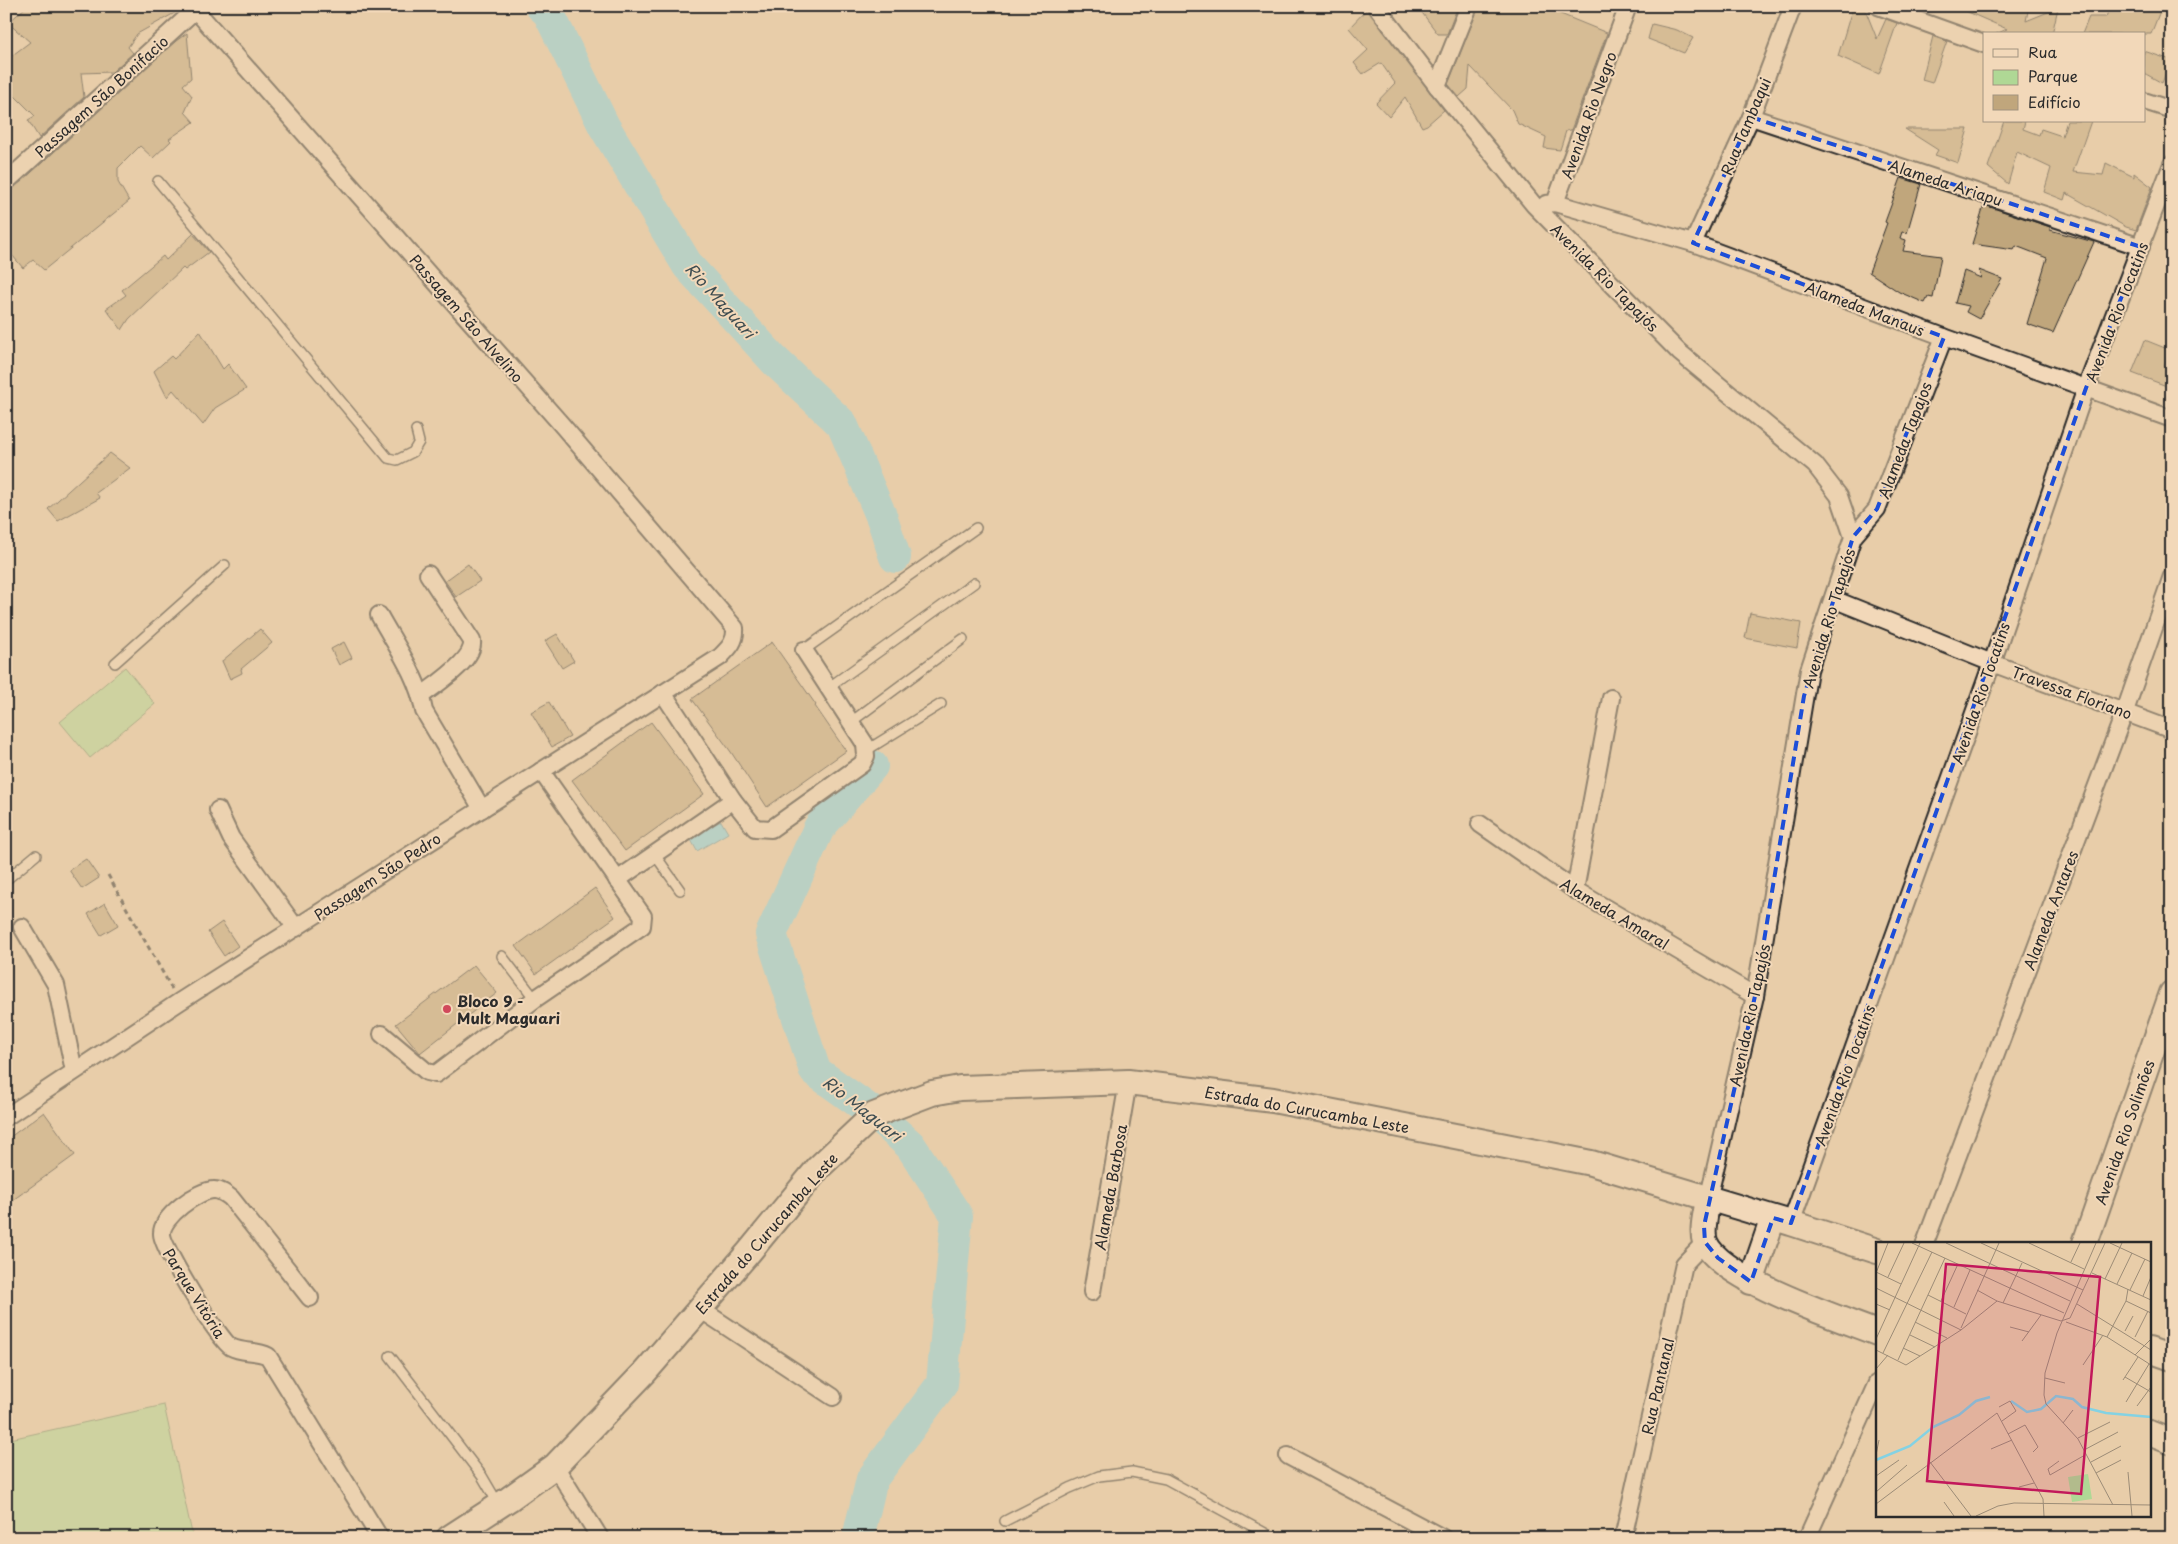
<svg xmlns="http://www.w3.org/2000/svg" width="2178" height="1544" viewBox="0 0 2178 1544" font-family="'Playpen Sans',sans-serif">
<style>
.green{fill:#afd895;stroke:#6d8260}
.water{fill:#84d2e3;stroke:#608f99}
.lines{fill:none;stroke-linecap:round;stroke-linejoin:round}
.river{stroke:#84d2e3;stroke-width:32}
.building{fill:#c0a67c;stroke:#2b2b2b}
.service-casing{stroke:#2b2b2b;stroke-width:12}
.minor-casing{stroke:#2b2b2b;stroke-width:20}
.secondary-casing{stroke:#2b2b2b;stroke-width:28}
.path{stroke:#2b2b2b;stroke-width:3;stroke-dasharray:5 4;stroke-linecap:butt}
.service{stroke:#f2d8b9;stroke-width:9}
.minor{stroke:#f2d8b9;stroke-width:16}
.secondary{stroke:#f2d8b9;stroke-width:24}
.marked{fill:none;stroke:#1d4ed8;stroke-width:4;stroke-dasharray:10 6;stroke-linejoin:round}
.poi-dot{fill:#d1495b;stroke:#f2d8b9;stroke-width:2}
.labels{text-anchor:middle;dominant-baseline:central;stroke-width:4;stroke-linejoin:round;paint-order:stroke}
.street-label{font-size:15px;fill:#2b2b2b;stroke:#f2d8b9}
.poi-label{font-size:15px;font-weight:bold;fill:#2b2b2b;stroke:#f2d8b9;text-anchor:start}
.water-label{font-size:16px;font-style:italic;fill:#3d4c50;stroke:#f2d8b9}
.inset-river{fill:none;stroke:#84d2e3;stroke-width:2.5}
.inset-road{fill:none;stroke:#9c8c77;stroke-width:1}
.view{fill:#c2185b;fill-opacity:0.15;stroke:#c2185b;stroke-width:2.5}
.inset-edge{fill:none;stroke:#2b2b2b;stroke-width:2.5}
</style>
<rect width="100%" height="100%" fill="#e8cda9"/>
<filter id="ink" filterUnits="userSpaceOnUse"><feTurbulence type="fractalNoise" baseFrequency=".02" numOctaves="2"/><feDisplacementMap in="SourceGraphic" scale="10" xChannelSelector="R" yChannelSelector="G"/><feConvolveMatrix kernelMatrix="1 2 1 2 8 2 1 2 1" color-interpolation-filters="sRGB"/></filter>
<g filter="url(#ink)">
<g class="green">
<polygon points="125,667 155,704 90,758 60,722"/>
<polygon points="164,1405 193,1538 6,1538 6,1440"/>
</g>
<polygon class="water" points="721,821 728,833 697,851 690,838"/>
<g class="lines">
<g class="river">
<polyline points="541,6 548,12 604,126 688,266 774,360 842,424 882,518 895,557"/>
<polyline points="858,1538 872,1479 942,1384 957,1216 910,1145 875,1114 815,1071 771,934 819,828 872,766"/>
</g>
</g>
<g class="building">
<polygon points="27,6 104,6 107,10 145,10 142,6 175,6 171,10 180,10 137,34 128,47 133,53 112,72 81,73 84,97 39,138 28,120 35,116 6,87 6,60 30,42 8,23"/>
<polygon points="1417,6 1458,6 1447,34 1438,34"/>
<polygon points="1479,6 1541,6 1607,33 1571,130 1566,131 1560,150 1544,148 1546,137 1518,124 1512,110 1470,66 1468,89 1459,97 1448,84"/>
<polygon points="1853,6 1865,9 1877,39 1886,19 1897,23 1879,74 1838,56"/>
<polygon points="1954,6 2029,6 2026,21 2058,8 2052,34 1996,34 2007,29"/>
<polygon points="2110,6 2162,6 2151,34 2082,34 2089,17 2106,17"/>
<polygon points="1367,9 1444,110 1427,125 1422,127 1405,97 1389,117 1376,103 1395,83 1381,63 1363,74 1354,63 1368,50 1349,28"/>
<polygon points="1652,24 1677,30 1693,38 1684,53 1648,39"/>
<polygon points="187,33 191,78 183,85 192,96 185,112 194,122 169,139 171,141 153,158 140,146 118,168 118,182 129,201 44,270 33,260 23,268 12,255 6,256 6,192 21,182 176,41"/>
<polygon points="1933,36 1947,41 1932,83 1922,80"/>
<polygon points="2144,51 2171,60 2162,83 2144,73"/>
<polygon points="2004,121 2025,121 2023,129 2039,135 2041,129 2062,136 2067,121 2091,121 2073,172 2103,175 2106,163 2134,177 2134,173 2152,187 2136,230 2126,227 2066,193 2064,200 2044,192 2051,168 2017,152 2008,184 1988,167"/>
<polygon points="1905,129 1968,129 1958,163 1935,155 1938,150"/>
<polygon points="1901,178 1921,184 1907,233 1902,232 1900,238 1906,240 1903,251 1941,256 1933,298 1928,297 1925,303 1899,292 1869,272 1887,223 1885,222"/>
<polygon points="1984,205 2050,227 2050,230 2094,242 2053,333 2027,324 2047,258 2016,246 2014,250 1972,244"/>
<polygon points="193,234 209,252 185,270 183,268 129,319 122,330 106,309 126,295 122,290 163,256 166,260"/>
<polygon points="1979,270 2002,279 1979,319 1966,312 1969,306 1955,303 1964,271 1981,278"/>
<polygon points="200,331 223,369 228,364 246,389 215,408 203,425 173,390 167,397 154,371 171,356 174,359"/>
<polygon points="2145,340 2170,350 2164,366 2172,368 2172,388 2132,373"/>
<polygon points="110,453 130,468 96,493 100,498 58,521 48,509"/>
<polygon points="468,564 480,581 456,597 445,581"/>
<polygon points="1750,613 1801,623 1797,648 1745,638"/>
<polygon points="260,629 272,643 241,669 242,673 230,679 222,661"/>
<polygon points="557,634 574,661 562,668 545,641"/>
<polygon points="344,642 352,658 339,665 331,649"/>
<polygon points="772,642 816,705 815,706 846,751 767,807 731,752 692,699"/>
<polygon points="549,702 570,737 552,747 531,712"/>
<polygon points="651,722 704,794 625,851 572,780"/>
<polygon points="86,859 99,878 82,889 69,870"/>
<polygon points="595,888 615,917 536,974 516,946"/>
<polygon points="105,903 118,925 101,935 88,914"/>
<polygon points="222,922 238,946 224,956 208,932"/>
<polygon points="474,965 497,993 420,1053 396,1024"/>
<polygon points="44,1112 75,1155 6,1205 6,1140"/>
</g>
<g class="lines">
<g class="service-casing">
<g id="service">
<polyline points="158,181 388,458 397,460 413,452 419,442 416,430"/>
<polyline points="804,650 976,528"/>
<polyline points="115,663 225,565"/>
<polyline points="828,688 974,583"/>
<polyline points="851,722 963,639"/>
<polyline points="867,750 941,704"/>
<polyline points="655,855 680,890"/>
<polyline points="6,880 36,855"/>
<polyline points="502,956 535,999"/>
<polyline points="390,1356 482,1476 499,1505"/>
<polyline points="1005,1521 1070,1488 1099,1476 1132,1472 1166,1479 1274,1538"/>
</g>
</g>
<g class="minor-casing">
<g id="minor">
<polyline points="1376,6 1437,86 1534,205 1679,352 1815,465 1839,496 1853,537 1809,670 1755,996 1708,1200"/>
<polyline points="1878,6 1984,44"/>
<polyline points="1437,86 1469,6"/>
<polyline points="2144,101 2172,110"/>
<polyline points="1751,117 2141,247"/>
<polyline points="6,182 195,10"/>
<polyline points="1555,203 1693,243 1944,337 2172,419"/>
<polyline points="1546,204 1555,203 1628,6"/>
<polyline points="1693,243 1751,117 1793,6"/>
<polyline points="1853,537 1877,509 1944,337"/>
<polyline points="1833,599 1992,663 2172,730"/>
<path d="M379 615C396 646 418 676 424 711L482 809"/>
<polyline points="663,693 733,800 755,828 771,829 862,764 866,756 865,744 804,650"/>
<path d="M421 696C435 685 475 660 472 641L428 574"/>
<polyline points="218,810 231,838 296,928"/>
<polyline points="1480,824 1575,890 1755,996"/>
<polyline points="617,880 733,800"/>
<polyline points="1575,890 1611,698"/>
<polyline points="22,927 56,985 74,1071"/>
<polyline points="382,1034 427,1072 436,1074 535,999 642,926 643,916 541,771"/>
<path d="M6 1117 179 1002 720 657C730 647 736 641 735 628L561 424 192 6"/>
<polyline points="1791,1223 1992,663 2086,388 2172,164"/>
<polyline points="1925,1243 2125,711 2172,576"/>
<polyline points="1092,1292 1128,1082"/>
<path d="M310 1298 231 1198C226 1194 221 1190 214 1190 198 1190 161 1217 162 1234 162 1248 219 1340 231 1347 242 1353 257 1350 268 1356L380 1538"/>
<polyline points="700,1309 833,1397"/>
<polyline points="1288,1456 1443,1538"/>
<polyline points="555,1466 600,1538"/>
<polyline points="1623,1538 1684,1264 1705,1242"/>
<polyline points="1807,1538 1877,1383"/>
</g>
</g>
<g class="secondary-casing">
<g id="secondary">
<path d="M1708 1200C1706 1212 1701 1230 1705 1242 1720 1279 1839 1318 1877 1333"/>
<polyline points="2085,1243 2172,993"/>
<polyline points="1751,1282 1773,1218"/>
<polyline points="2149,1350 2172,1358"/>
<polyline points="2149,1433 2172,1442"/>
<polyline points="449,1538 509,1499 555,1466 645,1372 749,1252 818,1168 874,1115 932,1093 960,1088 1128,1082 1273,1100 1591,1163 1791,1223 1877,1251"/>
</g>
</g>
<polyline class="path" points="108,875 172,989"/>
<use href="#service" class="service"/>
<use href="#minor" class="minor"/>
<use href="#secondary" class="secondary"/>
</g>
</g>
<path d="M0 0H2178V1544H0ZM1751 117 2141 247 2086 388 1791 1223 1773 1218 1751 1282 1718 1258 1705 1242 1704 1226 1755 996 1804 696 1853 537 1877 509 1944 337 1693 243Z" fill="#e8cda9" fill-opacity=".55" fill-rule="evenodd"/>
<path class="marked" d="M1751 117 2141 247 2086 388 1791 1223 1773 1218 1751 1282 1718 1258 1705 1242 1704 1226 1755 996 1804 696 1853 537 1877 509 1944 337 1693 243Z"/>
<circle class="poi-dot" cx="447" cy="1009" r="5"/>
<g class="labels">
<g class="street-label">
<text transform="translate(101 96) rotate(-42)">Passagem São Bonifacio</text>
<text transform="translate(1588 115) rotate(-70)">Avenida Rio Negro</text>
<text transform="translate(1745 126) rotate(-67)">Rua Tambaqui</text>
<text transform="translate(1946 182) rotate(18)">Alameda Ariapu</text>
<text transform="translate(1605 277) rotate(45)">Avenida Rio Tapajós</text>
<text transform="translate(1865 308) rotate(21)">Alameda Manaus</text>
<text transform="translate(2116 312) rotate(-69)">Avenida Rio Tocatins</text>
<text transform="translate(467 318) rotate(49)">Passagem São Alvelino</text>
<text transform="translate(1904 440) rotate(-69)">Alameda Tapajos</text>
<text transform="translate(1828 618) rotate(-73)">Avenida Rio Tapajós</text>
<text transform="translate(2072 692) rotate(20)">Travessa Floriano</text>
<text transform="translate(1980 693) rotate(-71)">Avenida Rio Tocatins</text>
<text transform="translate(377 876) rotate(-33)">Passagem São Pedro</text>
<text transform="translate(2050 910) rotate(-69)">Alameda Antares</text>
<text transform="translate(1615 913) rotate(31)">Alameda Amaral</text>
<text transform="translate(1749 1015) rotate(-78)">Avenida Rio Tapajós</text>
<text transform="translate(1844 1075) rotate(-70)">Avenida Rio Tocatins</text>
<text transform="translate(1307 1109) rotate(10)">Estrada do Curucamba Leste</text>
<text transform="translate(2124 1132) rotate(-71)">Avenida Rio Solimões</text>
<text transform="translate(1110 1187) rotate(-80)">Alameda Barbosa</text>
<text transform="translate(766 1233) rotate(-49)">Estrada do Curucamba Leste</text>
<text transform="translate(195 1293) rotate(58)">Parque Vitória</text>
<text transform="translate(1657 1386) rotate(-77)">Rua Pantanal</text>
</g>
<g class="poi-label">
<text x="457" y="1000">Bloco 9 -<tspan x="457" dy="17">Mult Maguari</tspan></text>
</g>
<g class="water-label">
<text transform="translate(721 300) rotate(48)">Rio Maguari</text>
<text transform="translate(863 1108) rotate(38)">Rio Maguari</text>
</g>
</g>
<g transform="translate(1876 1242)">
<rect width="275" height="275" fill="#e8cda9"/>
<path d="M212 232 216 257 196 260 192 235Z" fill="#afd895"/>
<path class="inset-river" d="M135 159 151 170 165 167 180 154 197 157 206 165 230 171 275 175M0 218 34 204 57 185 83 173 100 159 114 155"/>
<path class="inset-road" d="M36 1 188 71M70 1 194 59M105 1 207 48M153 1 208 27M220 1 181 91 169 131 168 153 170 162 202 197 237 263M234 1 275 20M195 20 204 1M0 30 25 42M0 31 12 1M216 31 275 58M12 35 28 1M229 37 246 1M241 42 256 11M0 46 85 88M101 48 121 59M254 48 269 17M52 53 90 72M267 54 275 35M65 59 82 22M250 59 275 71M127 61 146 21M0 62 14 68M201 62 275 108M78 65 94 28M185 79 194 76 229 1M39 80 71 96M190 80 231 95 275 123M134 85 153 90M85 86 123 1M249 89 257 74M34 93 59 105M231 95 250 59 252 47M259 95 272 69M0 97 44 1M146 99 165 73M27 106 44 114M0 108 30 123 85 88 121 59 185 79M7 111 56 10M259 113 275 97M22 118 69 16M207 123 227 93M0 127 12 113M249 135 275 150M169 136 189 141M247 138 262 115M250 160 273 122M261 164 275 145M123 165 134 159 140 169 126 179M187 181 197 168M132 192 149 183 162 205 157 210M202 196 234 180M115 207 136 198M208 208 242 190M0 213 3 198M183 219 172 227 174 233 209 213M54 220 95 274M215 220 245 204M252 230 256 274M220 231 245 218M0 234 23 218M143 245 158 241M0 250 31 223M68 260 78 274M0 262 121 171 167 257 168 274M100 274 122 264 138 261 275 263"/>
<path class="view" d="M70 22 224 35 205 252 51 239Z"/>
<rect width="275" height="275" class="inset-edge"/>
</g>
<rect width="2178" height="1544" fill="none" stroke="#f2d8b9" stroke-width="25"/>
<rect x="12" y="12" width="2153" height="1519" fill="none" stroke="#2b2b2b" stroke-width="2" filter="url(#ink)"/>
<rect x="1983" y="32" width="162" height="90" fill="#f2d8b9" stroke="#a29380"/>
<rect x="1993" y="49" width="25" height="8" fill="#f2d8b9" stroke="#a29380"/>
<text x="2028" y="58" font-size="15" fill="#2b2b2b">Rua</text>
<rect x="1993" y="70" width="25" height="15" fill="#afd895" stroke="#a29380"/>
<text x="2028" y="82" font-size="15" fill="#2b2b2b">Parque</text>
<rect x="1993" y="95" width="25" height="15" fill="#c0a67c" stroke="#a29380"/>
<text x="2028" y="108" font-size="15" fill="#2b2b2b">Edifício</text>
</svg>
